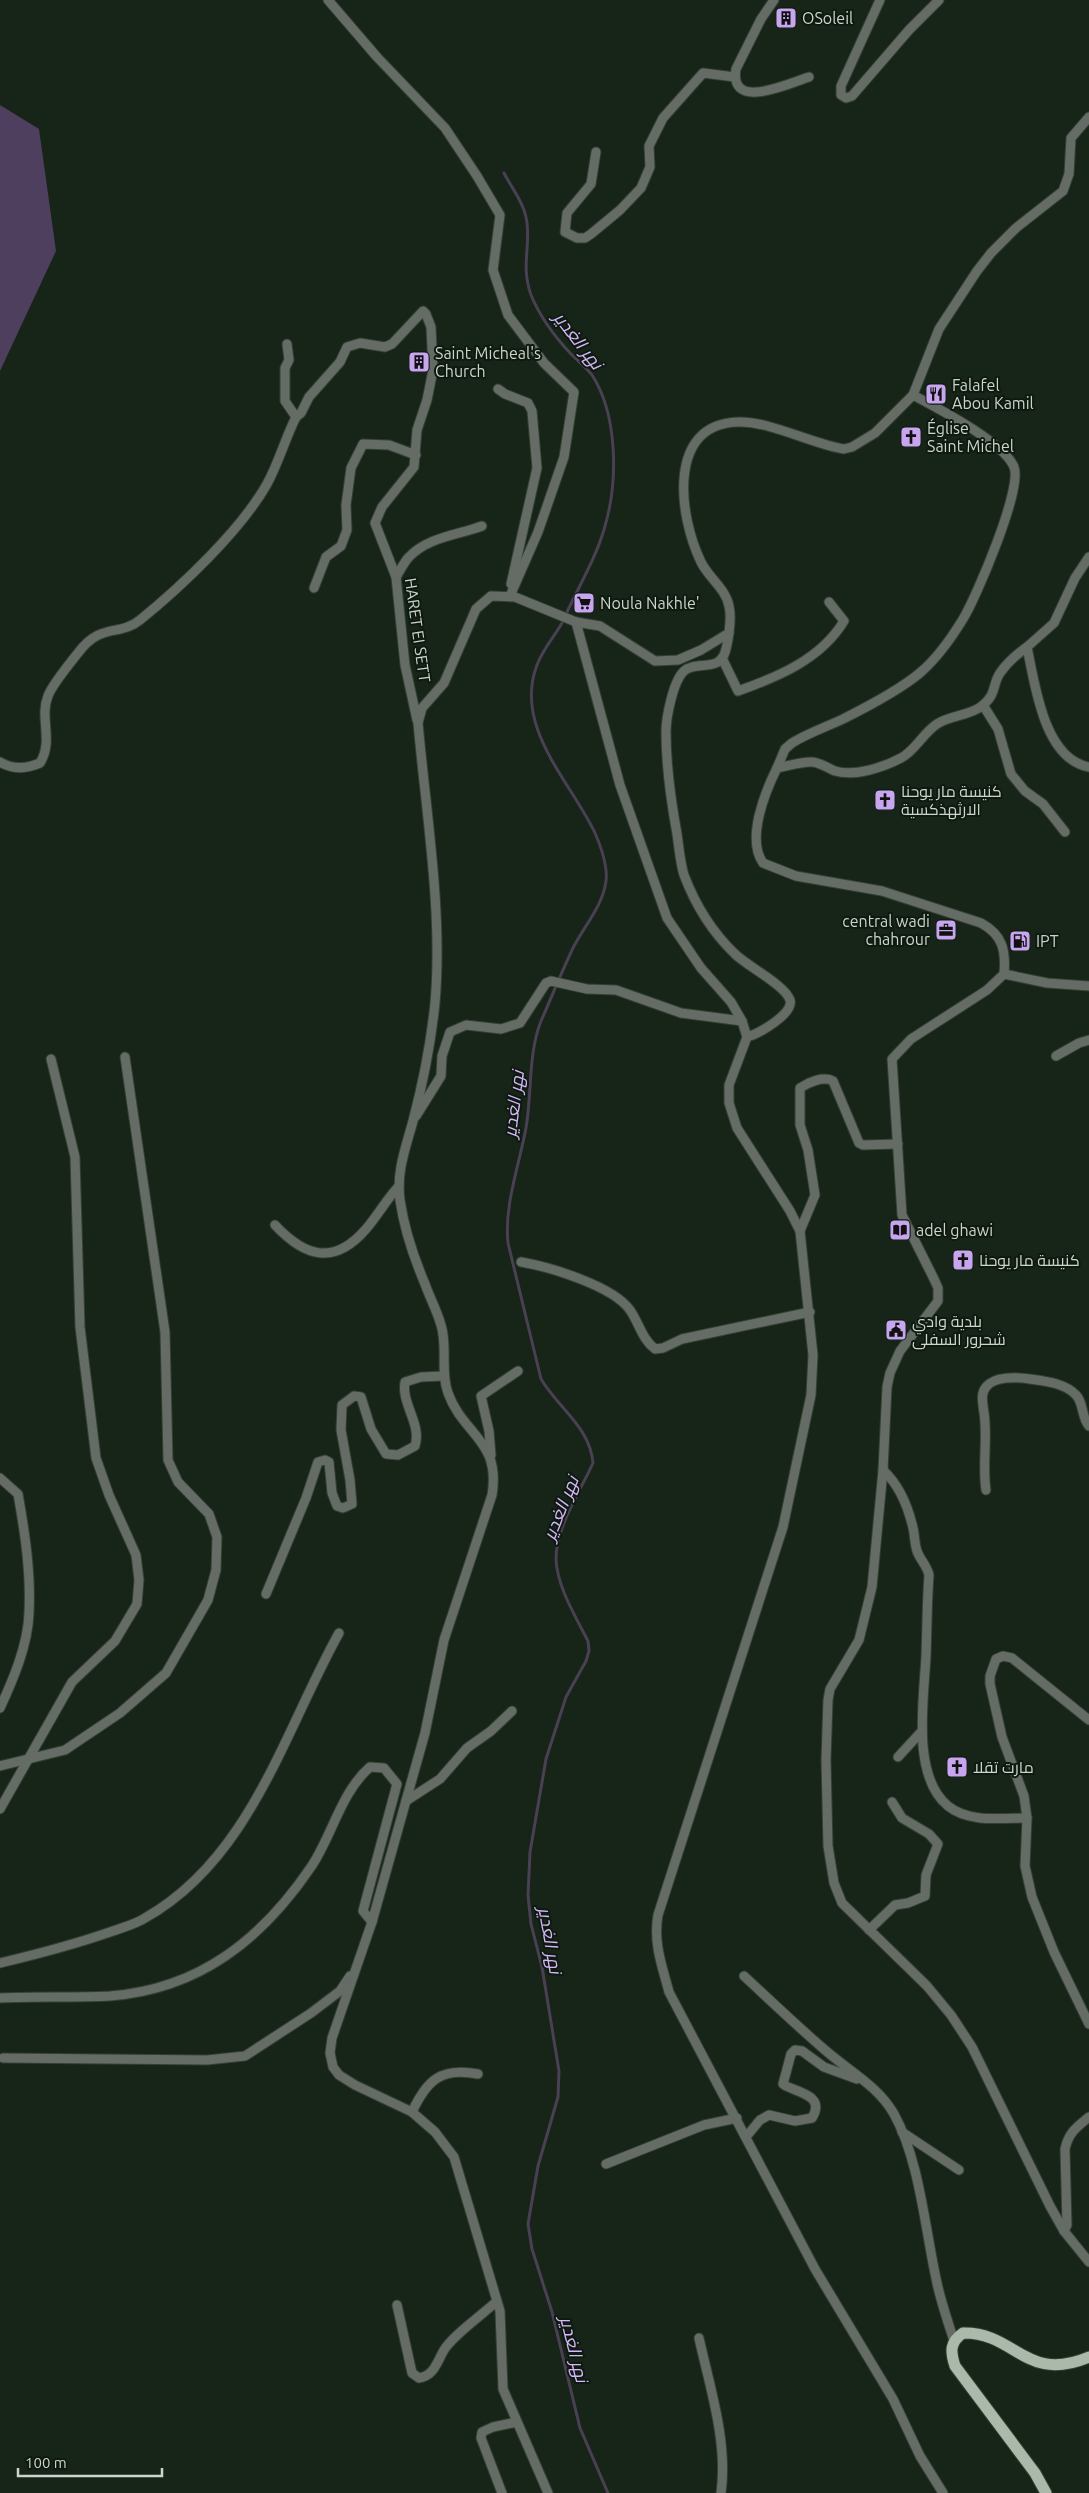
<svg xmlns="http://www.w3.org/2000/svg" width="1089" height="2493" viewBox="0 0 1089 2493" font-family="Ubuntu,Cairo,sans-serif">
<style>
.park{fill:#4d3f5d}
.lines{fill:none;stroke-linecap:round;stroke-linejoin:round}
.stream{stroke:#4a4054;stroke-width:3}
.minor-casing{stroke:#344035;stroke-width:11}
.major-casing{stroke:#344035;stroke-width:13}
.minor{stroke:#656c65;stroke-width:9}
.major{stroke:#abb9ab;stroke-width:11}
.labels{text-anchor:middle;dominant-baseline:central;stroke-width:4;stroke-linejoin:round;paint-order:stroke}
.poi-label{font-size:16px;fill:#ccd4cc;stroke:#0e1a0f;text-anchor:start}
.street-label{font-size:16px;fill:#ccd4cc;stroke:#0e1a0f}
.water-label{font-size:18px;font-style:italic;fill:#d7b7fc;stroke:#0e1a0f}
</style>
<rect width="100%" height="100%" fill="#172418"/>
<polygon class="park" points="0,105 39,129 56,251 0,371"/>
<g class="lines">
<g class="stream">
<path d="M504 173C511 187 523 201 526 217 532 244 520 264 531 295 540 317 554 336 571 354 578 361 586 367 592 375 618 415 618 482 605 526 597 556 580 584 567 612"/>
<path d="M562 623C554 637 543 649 537 665 513 727 571 782 595 833 601 847 608 865 606 881 603 906 584 926 573 948 562 971 552 996 541 1021 528 1054 532 1093 526 1128 519 1166 504 1205 508 1243L541 1379C558 1408 590 1427 593 1463 580 1492 556 1527 556 1559 557 1587 576 1617 588 1641L589 1651 586 1661 566 1697 546 1759 530 1852 528 1895 531 1924 542 1967 559 2071 558 2097 538 2166 528 2224 532 2249 552 2312 580 2428 608 2493"/>
</g>
<g class="minor-casing">
<g id="minor">
<polyline points="328,0 377,57 445,128 477,176 500,215 493,270 508,315 544,363 574,392 564,457 538,532 510,596"/>
<path d="M774 0 761 19 736 69C729 112 790 83 809 77"/>
<polyline points="880,0 841,86 841,95 846,98 852,96 909,30 939,0"/>
<polyline points="596,152 591,184 567,213 565,232 577,238 585,238 591,234 620,210 641,188 650,167 649,146 663,118 703,73 735,77"/>
<polyline points="498,389 505,394 528,403 532,411 537,468 511,584"/>
<polyline points="296,417 301,413 309,397 340,362 347,347 360,343 385,347 392,344 423,311 426,314 431,327 433,370 427,400 417,430 414,467 382,507 375,523 396,577 405,665 417,720"/>
<path d="M396 577C400 571 404 562 409 557 428 537 458 535 482 526"/>
<polyline points="314,588 326,557 341,546 347,530 346,505 351,468 363,444 389,445 416,455"/>
<path d="M576 622 620 785 667 918 701 968 731 1002 742 1021 747 1037 729 1085V1103L737 1128 790 1211 800 1231 813 1355 811 1395 783 1527 658 1915C653 1942 662 1966 669 1992L815 2269 893 2399 920 2456 943 2493"/>
<path d="M729 633C728 640 727 648 724 655 717 671 695 661 684 671 673 681 666 718 666 732 666 766 671 801 677 834 679 847 680 862 684 875 695 904 712 932 735 954 747 966 785 985 790 1000 794 1014 758 1034 747 1037"/>
<polyline points="1027,647 1054,623 1075,578 1089,557"/>
<path d="M722 658 738 691C778 677 821 659 844 621L829 602"/>
<polyline points="983,705 998,729 1011,774 1025,791 1043,804 1065,832"/>
<path d="M0 762C13 770 26 769 40 763 54 740 39 718 48 696 52 685 70 663 78 653 101 622 119 637 140 620 182 586 241 530 267 484 279 462 285 439 296 417L285 401V368L289 360 287 344"/>
<path d="M1089 767C1044 759 1035 685 1027 647 1017 654 1007 663 1000 673 992 685 997 694 982 706 969 716 951 715 937 724 923 733 916 750 901 758 884 767 855 777 835 771 827 768 820 762 811 762 799 762 788 766 777 768 765 792 746 839 763 863L796 876 882 891 981 923C1003 935 1006 951 1004 974L987 990 911 1039 892 1059 902 1215 934 1279 938 1288V1301L900 1351 890 1373 887 1387 883 1470 872 1587 859 1640 830 1689 828 1700 826 1760 828 1846 834 1883 842 1903 927 1986 951 2015 972 2047 1050 2206 1064 2231 1089 2262"/>
<path d="M777 768 785 749 792 743C808 733 826 727 843 719 867 707 900 690 921 672 936 659 952 637 963 619 976 598 1023 488 1014 467 1004 442 937 408 913 395"/>
<polyline points="1004,974 1047,983 1089,986"/>
<polyline points="1056,1056 1079,1043 1089,1040"/>
<polyline points="416,1116 441,1076 442,1056 450,1032 466,1025 501,1029 520,1023 546,983 551,981 587,989 616,990 681,1013 742,1021"/>
<path d="M275 1225C305 1257 334 1266 366 1229 378 1215 386 1200 399 1186"/>
<path d="M800 1231 815 1195 808 1150 800 1125V1088C809 1082 823 1076 833 1081L859 1143 863 1145 898 1144"/>
<path d="M521 1262C550 1267 613 1286 630 1310 639 1323 642 1339 655 1349L663 1348 682 1339 810 1312"/>
<polyline points="491,1455 489,1431 481,1396 518,1371"/>
<path d="M883 1470C898 1484 907 1504 912 1524 915 1533 914 1542 917 1551 920 1560 927 1565 929 1575 927 1602 927 1629 926 1656 924 1698 911 1776 948 1806 969 1823 1002 1818 1027 1818"/>
<path d="M0 1478 18 1494C25 1533 31 1573 29 1613 28 1645 13 1680 0 1708"/>
<path d="M986 1490C982 1464 988 1438 984 1413 983 1404 980 1394 986 1387 994 1376 1017 1377 1030 1379 1044 1381 1065 1383 1076 1395 1084 1403 1081 1417 1089 1426"/>
<path d="M266 1594 306 1498 318 1462 325 1460 329 1462 332 1493 337 1506 343 1508 352 1504 350 1480 341 1430 342 1405 354 1396 361 1397 371 1429 386 1454 398 1455 415 1446C422 1424 401 1404 405 1382L421 1377 444 1376"/>
<polyline points="1089,1720 1012,1658 1003,1656 996,1659 990,1676 990,1684 1002,1737 1024,1796 1027,1818 1025,1866 1032,1897 1054,1952 1089,2024"/>
<polyline points="898,1757 922,1731"/>
<polyline points="0,1766 65,1750 120,1713 166,1673 208,1600 216,1570 217,1537 209,1514 178,1482 168,1460 165,1332 125,1057"/>
<polyline points="406,1801 440,1779 467,1748 491,1731 512,1711"/>
<polyline points="0,1809 72,1682 115,1641 137,1604 139,1580 136,1555 109,1495 96,1458 80,1327 75,1157 51,1059"/>
<polyline points="869,1930 895,1905 908,1903 925,1896 926,1875 938,1844 929,1834 902,1818 892,1802"/>
<path d="M0 1963C38 1954 76 1944 113 1931 124 1927 136 1924 145 1918 250 1859 284 1732 339 1633"/>
<path d="M744 1976C771 2001 797 2026 825 2050 849 2071 878 2086 894 2114 920 2161 925 2230 937 2283 941 2302 948 2322 954 2341"/>
<path d="M0 1998C37 1996 74 1998 110 1996 200 1989 262 1939 311 1867 332 1836 341 1792 370 1767L384 1768 397 1784 363 1911 372 1922"/>
<polyline points="3,2058 207,2060 245,2056 311,2013 340,1991 350,1976"/>
<path d="M412 2112C427 2080 441 2067 478 2074"/>
<polyline points="902,2132 959,2170"/>
<path d="M746 2137 760 2120 769 2115 795 2121 812 2118C827 2094 793 2092 783 2084L791 2054 795 2050 802 2051 824 2067 857 2079"/>
<polyline points="606,2164 704,2125 737,2118"/>
<path d="M1064 2231 1067 2225 1065 2149C1069 2132 1076 2128 1089 2117"/>
<path d="M397 2305 412 2373 419 2378C434 2376 437 2362 444 2350 452 2336 483 2314 496 2302"/>
<path d="M699 2338C710 2388 728 2442 721 2493"/>
<polyline points="502,2493 481,2438 482,2432 493,2427 517,2422"/>
<path d="M548 2493 503 2389 500 2311 454 2157 435 2132 412 2112 355 2085 339 2075 333 2067 330 2053 332 2038 372 1922 425 1733 444 1640 492 1495C501 1440 463 1435 448 1393 440 1371 448 1347 441 1325 437 1311 430 1298 425 1284 414 1258 404 1228 400 1200 396 1172 406 1147 413 1121 423 1083 431 1042 435 1003 443 913 426 813 418 723L422 708 444 683 476 609 491 596 515 597 576 622 600 626 655 661 678 660 701 650 729 633C730 625 731 614 729 606 726 589 708 577 701 562 679 517 666 424 738 422 770 421 812 444 844 449L852 447 875 433 913 395 939 329 977 271 991 253 1016 228 1063 191 1069 174 1071 138 1089 117"/>
</g>
</g>
<g class="major-casing">
<path id="major" d="M1046 2493 1035 2473 955 2366C950 2351 950 2342 963 2333 1016 2332 1025 2384 1089 2357"/>
</g>
<use href="#minor" class="minor"/>
<use href="#major" class="major"/>
</g>
<defs>
<g id="building-square" transform="scale(1.125)"><rect x="-9" y="-9" width="18" height="18" rx="4" fill="#c8a6ef" stroke="#0e1a0f"/><path d="M-4-6H4V6H1V3H-1V6H-4ZM-2.5-4.3h1.7v1.8h-1.7ZM.8-4.3h1.7v1.8H.8ZM-2.5-1h1.7V.8h-1.7ZM.8-1h1.7V.8H.8Z" fill="#111"/></g>
<g id="restaurant-square" transform="scale(1.125)"><rect x="-9" y="-9" width="18" height="18" rx="4" fill="#c8a6ef" stroke="#0e1a0f"/><path d="M-5-6h1v4h1v-4h1v4h1v-4h1v5L-1.5 .5V6h-2V.5L-5-1ZM5-6V6H3V1.5H1.5Q1.5-4 5-6Z" fill="#111"/></g>
<g id="church-square" transform="scale(1.125)"><rect x="-9" y="-9" width="18" height="18" rx="4" fill="#c8a6ef" stroke="#0e1a0f"/><path d="M-1.2-6h2.4v3.5h3.3v2.4h-3.3V6h-2.4V-.1h-3.3v-2.4h3.3Z" fill="#111"/></g>
<g id="supermarket-square" transform="scale(1.125)"><rect x="-9" y="-9" width="18" height="18" rx="4" fill="#c8a6ef" stroke="#0e1a0f"/><path d="M-6-5.5h2.5l.6 2H6L4.5 2H-2.5L-4.4-4H-6ZM-1.5 3.2a1.3 1.3 0 1 0 .1 0ZM3 3.2a1.3 1.3 0 1 0 .1 0Z" fill="#111"/></g>
<g id="office-square" transform="scale(1.125)"><rect x="-9" y="-9" width="18" height="18" rx="4" fill="#c8a6ef" stroke="#0e1a0f"/><path d="M-6-3h4V-5.5h4V-3h4V5H-6ZM-1-4.5V-3h2v-1.5ZM-6 0V1H6V0Z" fill="#111"/></g>
<g id="fuel-square" transform="scale(1.125)"><rect x="-9" y="-9" width="18" height="18" rx="4" fill="#c8a6ef" stroke="#0e1a0f"/><path d="M-5.5-6h7V0h2V4h1.3V-2.5L3-4.5l.8-.8L6-3V5H2.5V1h-1V6h-7ZM-4.2-4.7v3.2H.2V-4.7Z" fill="#111"/></g>
<g id="library-square" transform="scale(1.125)"><rect x="-9" y="-9" width="18" height="18" rx="4" fill="#c8a6ef" stroke="#0e1a0f"/><path d="M-6-4Q-3-5.5-.7-3.5V5Q-3 3-6 4ZM6-4Q3-5.5 .7-3.5V5Q3 3 6 4Z" fill="#111"/></g>
<g id="civic-square" transform="scale(1.125)"><rect x="-9" y="-9" width="18" height="18" rx="4" fill="#c8a6ef" stroke="#0e1a0f"/><path d="M-.6-6.5H3V-4.5H.6V-3L4-1V1h2V6H-6V1h2V-1L-.6-3ZM-1.2 2.5V6h2.4V2.5Z" fill="#111"/></g>
</defs>
<g fill-rule="evenodd">
<use href="#building-square" x="786" y="18"/>
<use href="#building-square" x="419" y="362"/>
<use href="#restaurant-square" x="936" y="394"/>
<use href="#church-square" x="911" y="437"/>
<use href="#supermarket-square" x="584" y="603"/>
<use href="#church-square" x="885" y="800"/>
<use href="#office-square" x="946" y="930"/>
<use href="#fuel-square" x="1020" y="941"/>
<use href="#library-square" x="900" y="1230"/>
<use href="#church-square" x="963" y="1260"/>
<use href="#civic-square" x="896" y="1330"/>
<use href="#church-square" x="957" y="1767"/>
</g>
<g class="labels">
<g class="poi-label">
<text x="802" y="18">OSoleil</text>
<text x="435" y="353">Saint Micheal's<tspan x="435" dy="18">Church</tspan></text>
<text x="952" y="385">Falafel<tspan x="952" dy="18">Abou Kamil</tspan></text>
<text x="927" y="428">Église<tspan x="927" dy="18">Saint Michel</tspan></text>
<text x="600" y="603">Noula Nakhle'</text>
<text x="901" y="791">كنيسة مار يوحنا<tspan x="901" dy="18">الارثهذكسية</tspan></text>
<text x="930" y="921" text-anchor="end">central wadi<tspan x="930" dy="18">chahrour</tspan></text>
<text x="1036" y="941">IPT</text>
<text x="916" y="1230">adel ghawi</text>
<text x="979" y="1260">كنيسة مار يوحنا</text>
<text x="912" y="1321">بلدية وادي<tspan x="912" dy="18">شحرور السفلى</tspan></text>
<text x="973" y="1767">مارت تقلا</text>
</g>
<g class="street-label">
<text transform="translate(418 630) rotate(82)">HARET EI SETT</text>
</g>
<g class="water-label">
<text transform="translate(579 340) rotate(52)">نهر الغدير</text>
<text transform="translate(513 1104) rotate(-83)">نهر الغدير</text>
<text transform="translate(560 1508) rotate(-68)">نهر الغدير</text>
<text transform="translate(551 1940) rotate(80)">نهر الغدير</text>
<text transform="translate(575 2349) rotate(76)">نهر الغدير</text>
</g>
</g>
<path d="M18 2468v8h144v-8" fill="none" stroke="#ccd4cc" stroke-width="2.5"/>
<text x="25" y="2468" font-size="15" fill="#ccd4cc" stroke="#0e1a0f" stroke-width="4" paint-order="stroke">100 m</text>
</svg>
